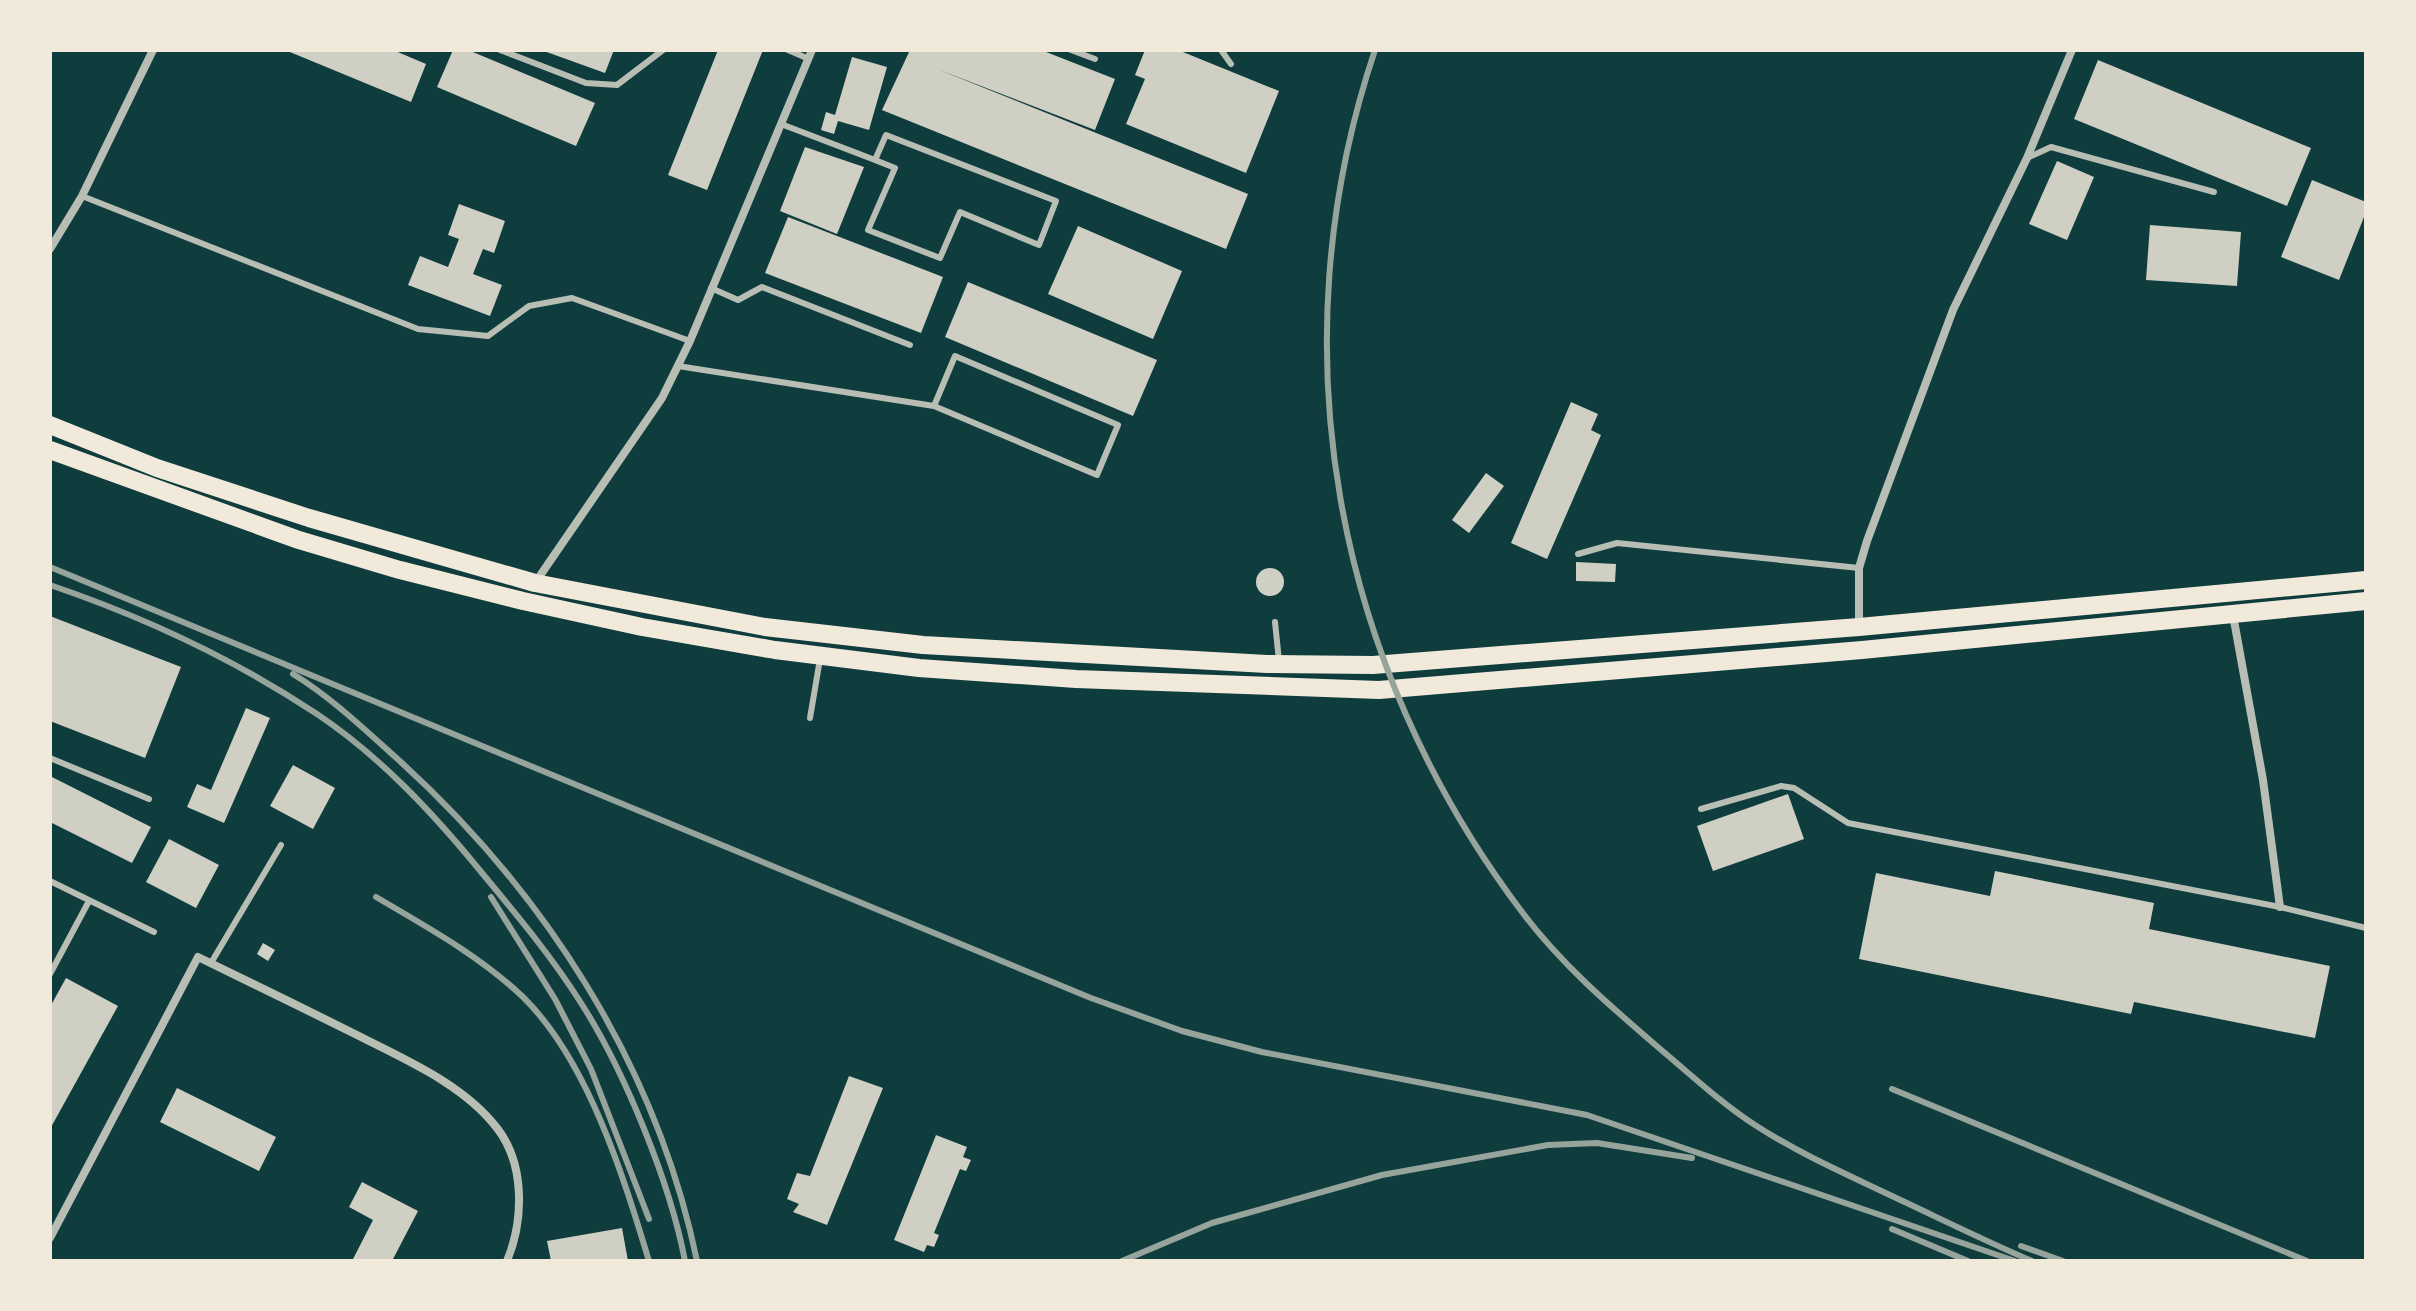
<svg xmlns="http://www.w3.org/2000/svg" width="2416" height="1311" viewBox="0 0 2416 1311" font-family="'Fira Sans',sans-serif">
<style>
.building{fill:#cfcfc3}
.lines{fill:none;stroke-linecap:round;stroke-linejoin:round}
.service{stroke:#b8beb3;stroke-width:6}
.minor{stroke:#b8beb3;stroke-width:8}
.primary{stroke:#f1e9da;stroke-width:18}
.rail{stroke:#97a49c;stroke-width:6}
</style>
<rect width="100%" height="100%" fill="#0f3d3e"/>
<g class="building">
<polygon points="285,50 393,50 426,64 411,102"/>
<polygon points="453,50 468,50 595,103 576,146 437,87"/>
<polygon points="541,50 614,50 605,73"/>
<polygon points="718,50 763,50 707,190 668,175"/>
<polygon points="910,50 1041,50 1115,79 1095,130 937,69 1248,194 1226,249 882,110"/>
<polygon points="1145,50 1178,50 1279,91 1246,173 1126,124 1145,79 1135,75"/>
<polygon points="852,57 887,67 869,130 838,121 834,134 821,130 826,112 835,115"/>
<polygon points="2098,60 2311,148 2287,206 2074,119"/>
<polygon points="805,147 864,167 837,234 780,211"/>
<polygon points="2057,161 2094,177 2067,240 2029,224"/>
<polygon points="2312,180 2366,202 2366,212 2339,280 2281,257"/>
<polygon points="459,204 505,221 494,253 483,249 473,274 502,285 490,316 408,285 420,256 448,267 459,239 448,235"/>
<polygon points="788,217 943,277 921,333 765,273"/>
<polygon points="2150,225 2241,232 2237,286 2146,280"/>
<polygon points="1078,226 1182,271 1153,339 1048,294"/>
<polygon points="968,282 1157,360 1133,416 945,337"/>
<polygon points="1571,402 1598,414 1591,430 1601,435 1547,559 1511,543"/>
<polygon points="1486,473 1504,486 1469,533 1452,520"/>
<polygon points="1576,562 1616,564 1615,582 1576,581"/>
<circle cx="1270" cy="582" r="14"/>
<polygon points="50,616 181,667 145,758 50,721"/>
<polygon points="246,708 270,718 224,823 187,807 197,784 211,790"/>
<polygon points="293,765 335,788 313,829 270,806"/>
<polygon points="50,776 151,827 132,863 50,822"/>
<polygon points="1788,794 1804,839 1713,871 1697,826"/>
<polygon points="169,839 219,865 196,908 146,882"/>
<polygon points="1995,871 2154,903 2149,929 2330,966 2315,1038 2134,1002 2131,1014 1859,959 1876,873 1990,896"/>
<polygon points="263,943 275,950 268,961 257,954"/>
<polygon points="66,978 118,1006 50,1129 50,1007"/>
<polygon points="849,1076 883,1088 827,1225 793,1212 799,1204 787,1199 797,1173 810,1176"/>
<polygon points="177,1088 276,1137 259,1171 160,1122"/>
<polygon points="936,1135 967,1147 963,1157 971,1160 966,1171 960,1169 934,1233 939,1235 934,1247 927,1245 924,1252 894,1240"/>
<polygon points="362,1182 418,1211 392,1261 352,1261 373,1220 349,1207"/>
<polygon points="622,1228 628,1261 551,1261 547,1241"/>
</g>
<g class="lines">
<g class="service">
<polyline points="500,50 586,83 617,85 663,50"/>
<polyline points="788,50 809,59"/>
<polyline points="1071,50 1095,59"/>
<polyline points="1221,50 1231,64"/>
<polyline points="781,124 875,160 886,135 1056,201 1039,245 960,212 940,258 868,230 895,168 875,160"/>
<polyline points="2027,158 2051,147 2214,192"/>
<polyline points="82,196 418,329 488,336 529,306 572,298 690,341"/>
<polyline points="711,288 738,300 762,287 910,345"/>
<polyline points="678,366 934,406 955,356 1118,425 1097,475 934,406"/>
<polyline points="1578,554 1617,543 1859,568"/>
<polyline points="1275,622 1279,661"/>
<polyline points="810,718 820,659"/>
<polyline points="50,758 149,799"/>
<polyline points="1701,809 1781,786 1794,788 1848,823 2280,907 2366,928"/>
<polyline points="50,881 154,932"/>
<polyline points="211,963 281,845"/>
<polyline points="50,974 89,901"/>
</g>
<g class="minor">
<polyline points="50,249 82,196 153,50"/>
<polyline points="535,583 662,398 690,341 812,50"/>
<polyline points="2233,615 2263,780 2280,907"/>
<polyline points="1859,627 1859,568 1867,541 1953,310 2027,158 2072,50"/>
<path d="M50 1238 198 957C252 983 307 1010 361 1037 408 1061 464 1085 497 1128 525 1164 524 1220 507 1261"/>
</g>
<g class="primary">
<polyline points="50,425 157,468 309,518 535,583 765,627 923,645 1267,664 1373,665 1859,627 2366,580"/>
<polyline points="50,450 296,539 400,570 523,601 642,627 775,650 919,668 1076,679 1379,690 1862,650 2366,601"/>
</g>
<g class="rail">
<path d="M1375 50C1275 347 1334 663 1522 912 1561 964 1610 1006 1659 1048 1690 1074 1721 1103 1755 1125 1798 1153 1846 1174 1892 1196 1939 1218 1985 1241 2032 1261"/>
<polyline points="50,567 1091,998 1182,1031 1262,1052 1587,1115 2015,1261"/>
<path d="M50 585C144 617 234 659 317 714 381 757 434 814 482 873 517 915 552 957 581 1003 624 1070 670 1182 685 1261"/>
<path d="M293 674C329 696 361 726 392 754 542 888 656 1063 697 1261"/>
<path d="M376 897C427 927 480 956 523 997 588 1061 623 1175 649 1261"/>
<polyline points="491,897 555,999 591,1069 649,1219"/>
<polyline points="1892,1089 2307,1261"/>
<polyline points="1892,1229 1968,1261"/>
<polyline points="2021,1246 2063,1261"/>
<polyline points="1122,1261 1212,1223 1382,1175 1548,1145 1597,1143 1692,1158"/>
</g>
</g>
<rect width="2416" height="1311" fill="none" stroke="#f1e9da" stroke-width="104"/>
</svg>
